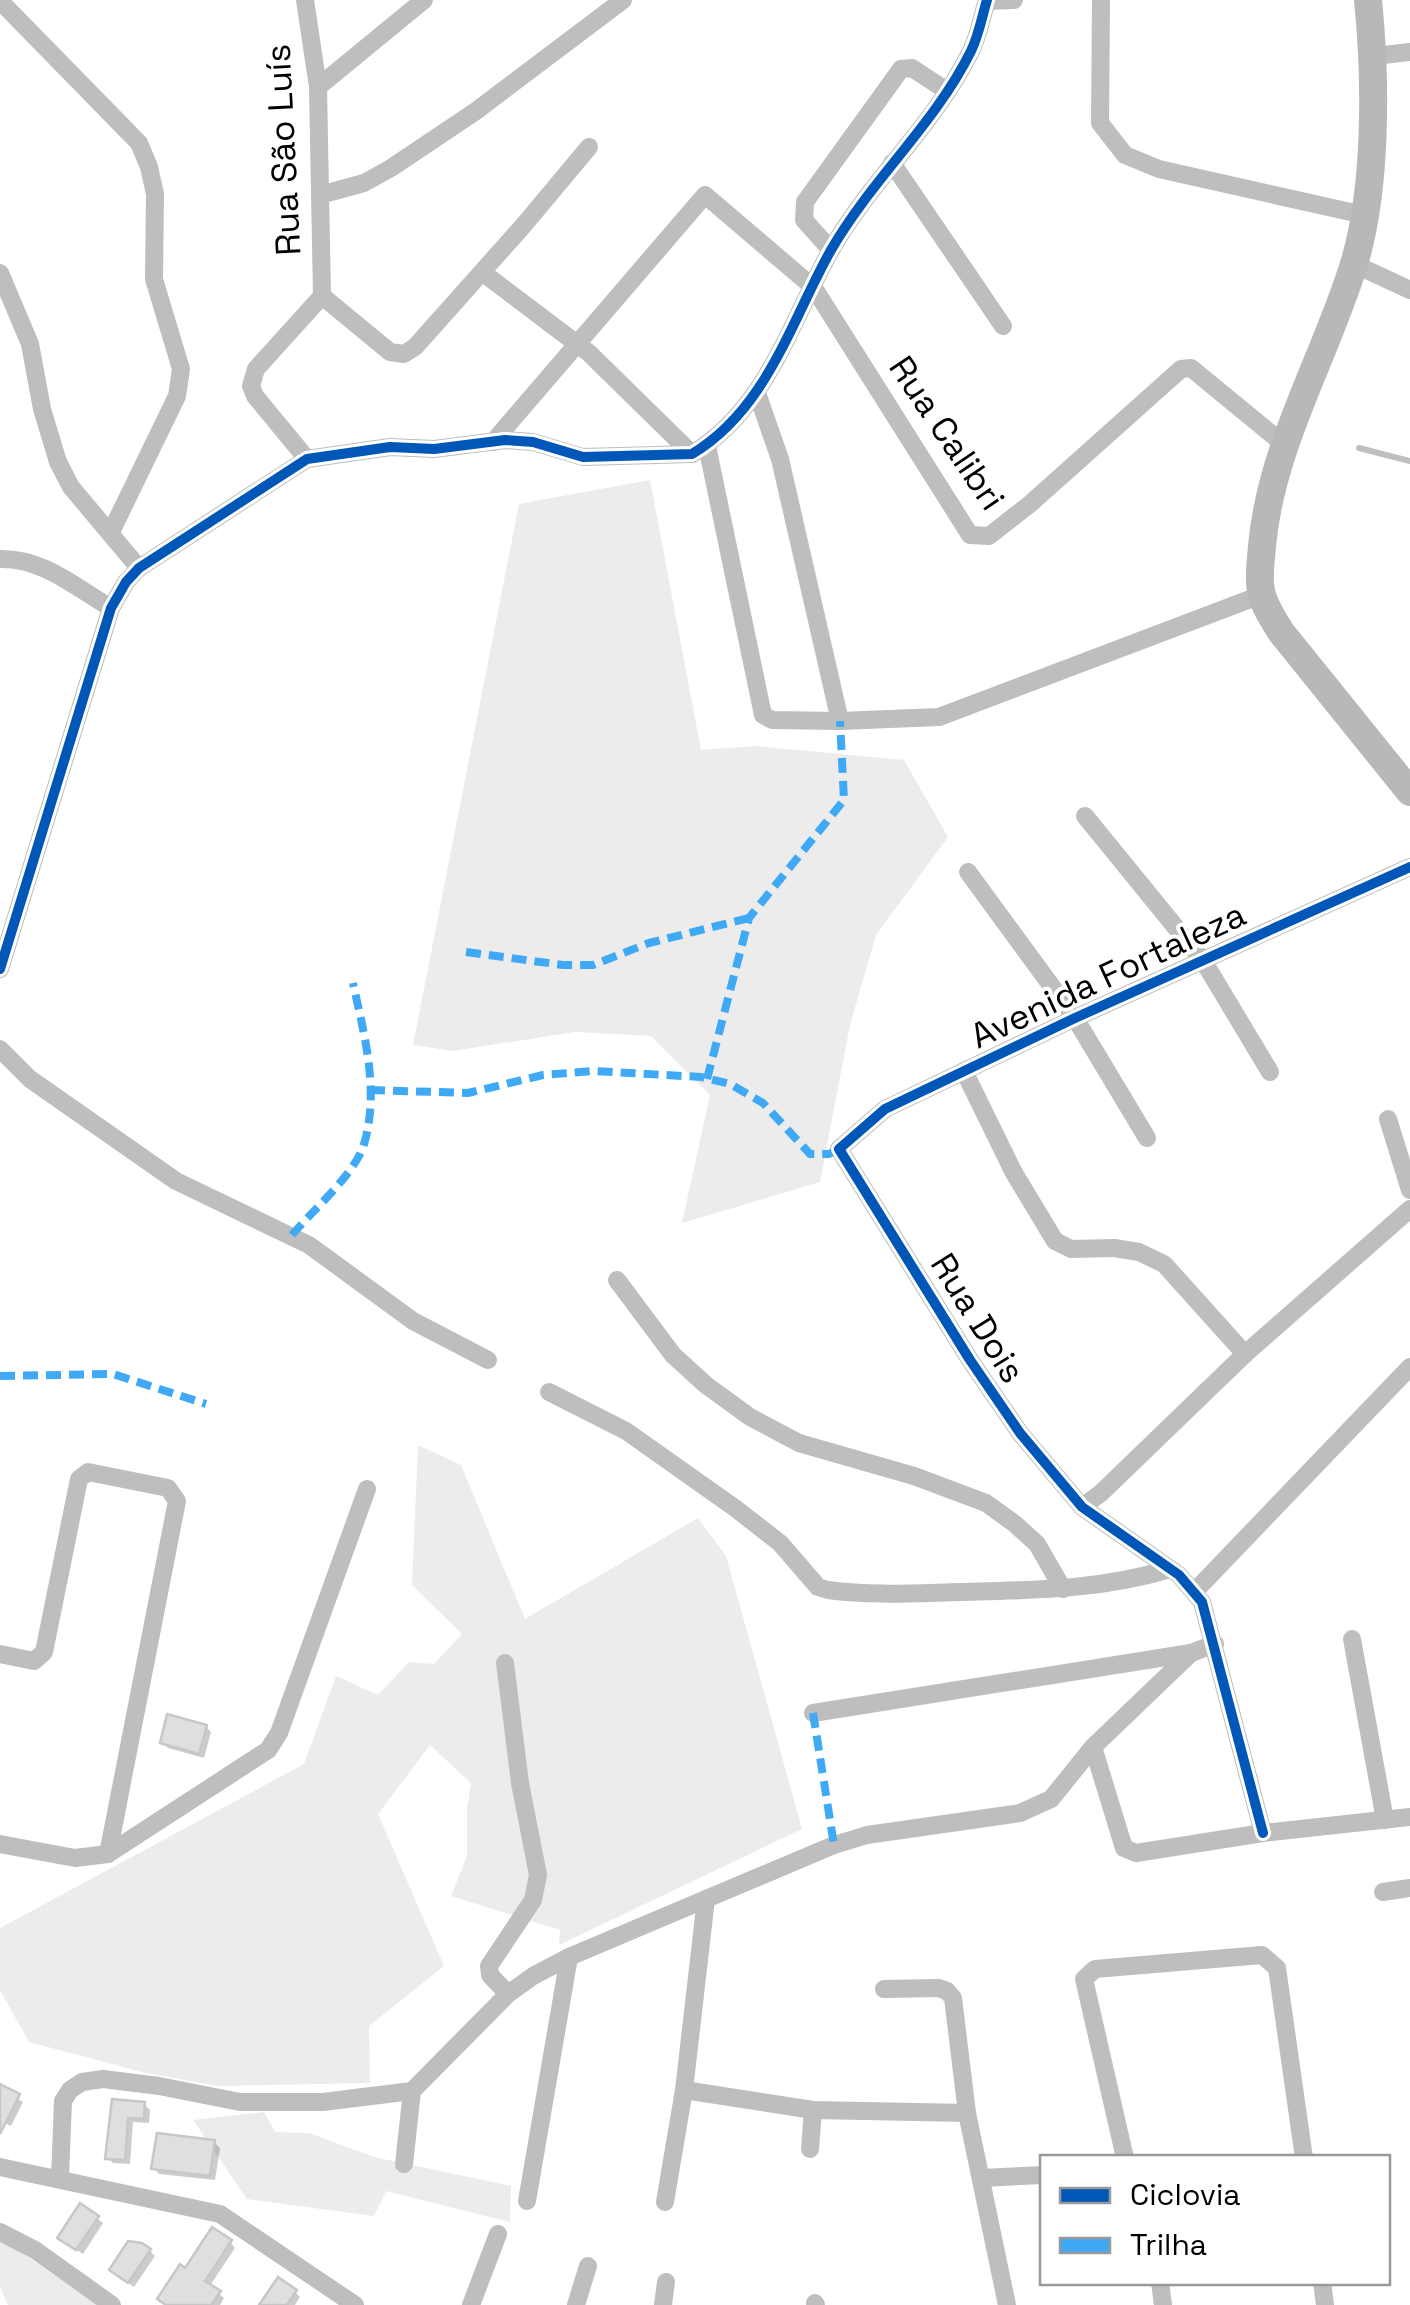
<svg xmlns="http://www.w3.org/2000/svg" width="1410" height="2305" viewBox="0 0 1410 2305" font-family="'Space Grotesk',sans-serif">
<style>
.green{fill:#ececec}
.shadow{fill:#0003}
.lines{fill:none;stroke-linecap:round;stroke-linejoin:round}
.stream{stroke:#bfbfbf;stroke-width:6}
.building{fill:#dfdfdf;stroke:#c7c7c7;stroke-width:2.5}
.street{stroke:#bebebe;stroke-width:18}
.secondary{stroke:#b8b8b8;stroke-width:28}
.quiet{stroke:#3fa9f5;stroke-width:8;stroke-dasharray:15 8;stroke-linecap:butt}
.cycleway-casing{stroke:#fff;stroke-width:16}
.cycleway{stroke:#0057b8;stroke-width:10}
.labels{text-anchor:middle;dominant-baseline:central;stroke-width:8;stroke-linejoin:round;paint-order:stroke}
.street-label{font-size:35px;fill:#000;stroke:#fff}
</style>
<rect width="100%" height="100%" fill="#fff"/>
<g class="green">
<polygon points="650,480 701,750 755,746 904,760 948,837 876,935 850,1025 820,1182 682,1223 710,1095 651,1036 575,1032 453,1051 413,1045 519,504"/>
<polygon points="418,1445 461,1465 525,1619 698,1518 726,1556 802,1829 559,1945 560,1930 451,1896 467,1856 467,1809 471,1783 430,1745 378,1814 444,1966 369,2026 370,2083 217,2086 146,2073 29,2042 0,1990 0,1928 304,1764 336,1676 378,1695 409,1662 434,1664 462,1634 412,1585"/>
<polygon points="264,2112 275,2132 309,2133 374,2157 511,2186 510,2222 386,2191 374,2216 247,2199 193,2120"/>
<polygon points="0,2243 12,2246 97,2305 8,2305 0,2287"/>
</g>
<g class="shadow">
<polygon points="206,1727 211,1732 204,1758 168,1748 162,1743"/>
<polygon points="0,2087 23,2102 11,2126 0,2121"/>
<polygon points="114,2102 144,2104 150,2110 149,2123 133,2122 130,2164 113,2163 108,2158"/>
<polygon points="214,2142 220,2148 215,2180 159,2174 154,2168"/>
<polygon points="81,2206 103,2223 83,2254 66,2243"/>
<polygon points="230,2242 235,2248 209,2287 224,2298 220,2305 167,2305 186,2272"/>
<polygon points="150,2251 155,2256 134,2287 117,2275"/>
<polygon points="295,2292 300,2297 295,2305 261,2305"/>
</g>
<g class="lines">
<polyline class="stream" points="1359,448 1410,461"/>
</g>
<g class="building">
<polygon points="167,1714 207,1725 199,1754 160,1743"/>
<polygon points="0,2084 20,2094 0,2134"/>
<polygon points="112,2099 145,2102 144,2119 128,2118 125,2160 105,2159"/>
<polygon points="157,2133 215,2140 210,2176 151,2169"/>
<polygon points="80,2203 99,2216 76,2250 57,2238"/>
<polygon points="212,2227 232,2240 205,2281 221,2291 211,2305 166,2305 157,2299 180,2264 185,2268"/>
<polygon points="128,2241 142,2243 151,2249 128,2283 109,2270"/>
<polygon points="278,2277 297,2290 287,2305 259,2305"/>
</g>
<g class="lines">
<g class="street">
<polyline points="305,0 318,87 322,296"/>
<polyline points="1101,0 1100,123 1125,155 1159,169 1364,215"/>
<polyline points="0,1 139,143 149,167 155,194 154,279 181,369 177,396 111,532"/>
<polyline points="987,1 1014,0"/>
<polyline points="1374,56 1410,52"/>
<polyline points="318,87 424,0"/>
<polyline points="892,163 1003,326"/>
<polyline points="320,195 364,183 391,168 476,111 623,0"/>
<polyline points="831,250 804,220 805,202 901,69 912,68 947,91"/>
<polyline points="1354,264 1410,290"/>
<polyline points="482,272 589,353 692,454"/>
<polyline points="0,273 30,344 42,409 58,462 71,487 139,568"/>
<polyline points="322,296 390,352 404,354 415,347 523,226 589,147"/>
<polyline points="757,393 780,459 840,721 939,717 1261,595"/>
<polyline points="493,442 705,195 814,288 970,535 989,536 1030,504 1181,369 1191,368 1286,446"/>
<polyline points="707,446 763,715 772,720 840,721"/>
<polyline points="307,459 255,396 251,386 256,369 322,296"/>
<path d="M0 559C43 558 75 587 111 608"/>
<polyline points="1085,816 1204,962 1270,1072"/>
<polyline points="968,872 1075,1018 1147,1138"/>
<path d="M0 969 111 608 126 582 139 568 307 459 390 447 434 449 505 440 533 442 583 457 692 454C767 409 791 321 831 250 872 179 935 124 971 51 979 35 982 16 987 0"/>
<polyline points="0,1049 30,1079 176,1181 309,1245 413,1321 488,1360"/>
<polyline points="964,1071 1014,1173 1055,1241 1071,1249 1114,1248 1139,1252 1164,1264 1245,1354"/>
<polyline points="1388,1119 1410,1190"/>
<polyline points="617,1280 673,1355 706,1385 750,1417 799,1443 914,1476 986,1503 1015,1524 1037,1544 1063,1589"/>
<path d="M549 1392 626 1431 735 1508 780 1543 818 1587 828 1590C872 1596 917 1593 961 1592 1035 1590 1099 1590 1170 1569"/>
<polyline points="1082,1507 1101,1493 1245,1354 1410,1209"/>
<polyline points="1195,1591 1410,1367"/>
<polyline points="1352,1639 1385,1820"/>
<polyline points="0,1654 34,1661 44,1652 79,1479 88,1472 168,1488 177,1501 108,1854"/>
<polyline points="505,1663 520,1783 538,1875 533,1900 489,1966 490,1975 508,1994"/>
<polyline points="813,1713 1191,1653"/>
<polyline points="1093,1747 1124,1848 1136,1853 1263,1833 1410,1817"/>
<polyline points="1263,1833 1202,1602 1179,1575 1082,1507 1020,1433 970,1360 839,1149 885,1109 1075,1018 1410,867"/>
<polyline points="0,1844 75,1858 108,1854 268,1750 279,1733 367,1489"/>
<polyline points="1383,1892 1410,1888"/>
<polyline points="884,1989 939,1988 947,1991 953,1998 967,2113 1007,2305"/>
<polyline points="684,2090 813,2110 967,2113"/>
<polyline points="810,2149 813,2110"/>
<polyline points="1125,2158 1084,1979 1095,1969 1262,1955 1277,1968 1304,2158"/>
<polyline points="404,2164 412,2091"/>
<polyline points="0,2167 220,2214 355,2305"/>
<polyline points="60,2178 63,2101 70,2090 82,2082 103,2079 159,2086 240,2102 323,2102 412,2091 508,1994 533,1976 569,1957 834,1845 867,1835 1020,1813 1051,1799 1093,1747 1191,1653 1215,1644"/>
<polyline points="981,2178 1042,2175"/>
<polyline points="527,2201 569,1957"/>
<polyline points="665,2202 684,2090 706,1899"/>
<polyline points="0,2232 35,2250 112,2305"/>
<polyline points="1160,2282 1163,2305"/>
<polyline points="1322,2282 1325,2305"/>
<polyline points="815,2303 816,2305"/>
<polyline points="471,2305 498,2234"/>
<polyline points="576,2305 588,2266"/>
<polyline points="663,2305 666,2282"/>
</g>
<path class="secondary" d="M1368 0C1376 79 1377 188 1354 264 1325 358 1271 446 1262 546 1261 561 1258 576 1261 591 1264 606 1273 619 1281 632L1410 792"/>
<g class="quiet">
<polyline points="466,952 563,965 593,965 649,943 749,918"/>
<polyline points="707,1079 749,918 844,800 840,721"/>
<polyline points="370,1090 468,1093 543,1075 594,1071 701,1077 730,1084 763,1103 810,1154 829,1154 839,1149"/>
<path d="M292 1235C312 1211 356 1173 364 1144 380 1091 364 1034 353 983"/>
<polyline points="0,1376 113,1374 206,1404"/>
<polyline points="813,1713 834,1845"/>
</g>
<g class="cycleway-casing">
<g id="cycleway">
<path d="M0 969 111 608 126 582 139 568 307 459 390 447 434 449 505 440 533 442 583 457 692 454C767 409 791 321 831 250 872 179 935 124 971 51 979 35 982 16 987 0"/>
<polyline points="1263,1833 1202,1602 1179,1575 1082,1507 1020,1433 970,1360 839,1149 885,1109 1075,1018 1410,867"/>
</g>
</g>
<use href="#cycleway" class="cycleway"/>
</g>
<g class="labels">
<g class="street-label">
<text transform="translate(283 150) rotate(-93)">Rua São Luís</text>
<text transform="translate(947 433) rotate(56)">Rua Calibri</text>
<text transform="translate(1108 975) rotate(-25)">Avenida Fortaleza</text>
<text transform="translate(978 1318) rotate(58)">Rua Dois</text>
</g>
</g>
<rect x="1040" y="2155" width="350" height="130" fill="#ffffff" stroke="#999999" stroke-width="2.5"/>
<rect x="1060" y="2188" width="50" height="15" fill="#0057b8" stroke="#999999" stroke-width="2.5"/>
<text x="1130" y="2205" font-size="30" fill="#000000">Ciclovia</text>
<rect x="1060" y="2238" width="50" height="15" fill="#3fa9f5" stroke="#999999" stroke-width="2.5"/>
<text x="1130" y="2255" font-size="30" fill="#000000">Trilha</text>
</svg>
